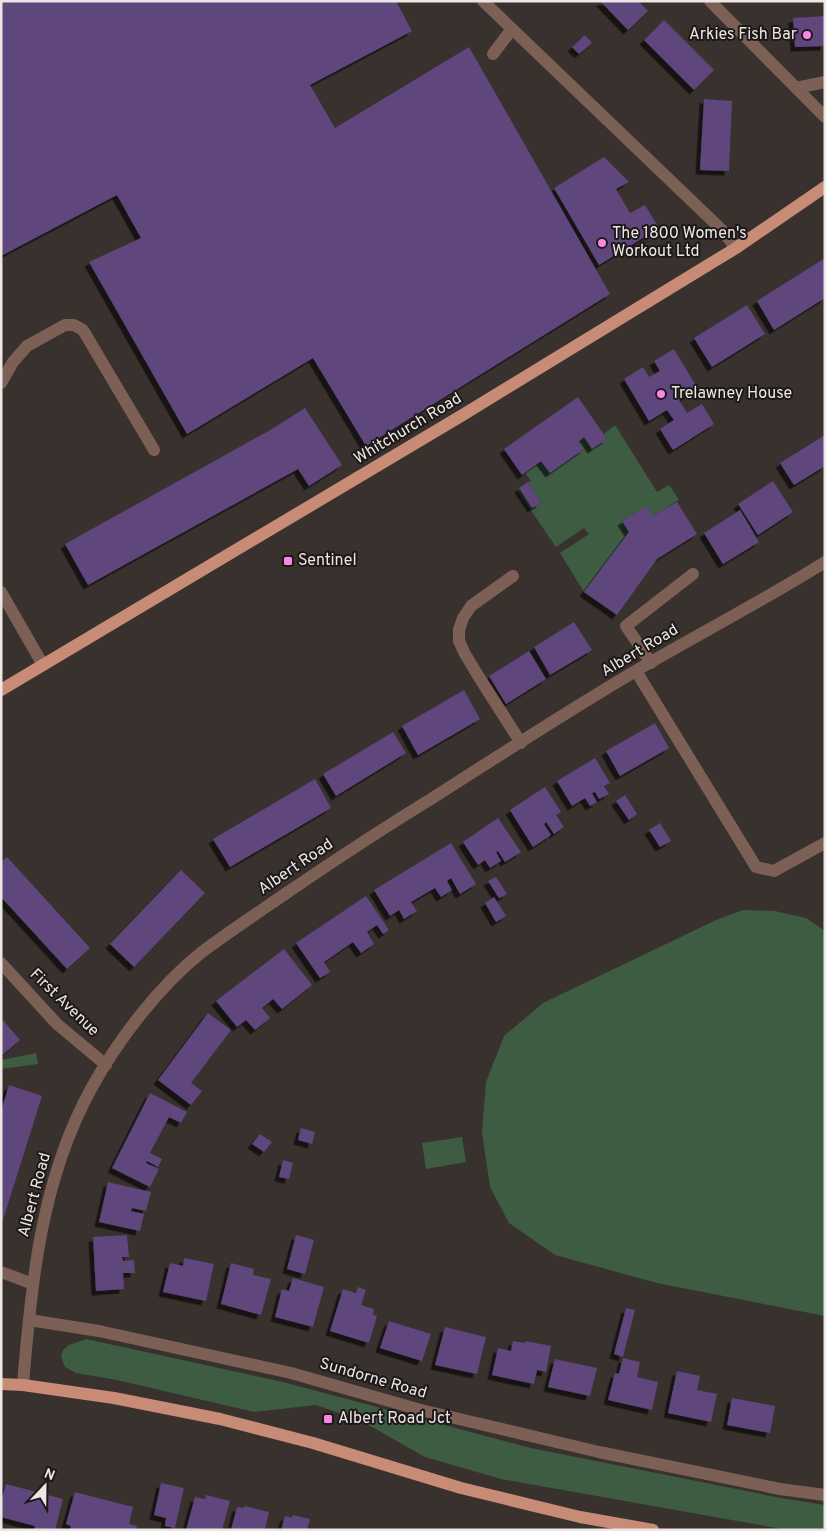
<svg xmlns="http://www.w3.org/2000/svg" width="826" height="1531" viewBox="0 0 826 1531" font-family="Overpass,sans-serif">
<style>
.green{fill:#3d5c42}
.building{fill:#5e467e;filter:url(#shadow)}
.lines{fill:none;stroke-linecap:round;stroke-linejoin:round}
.minor{stroke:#7d6055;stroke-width:12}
.major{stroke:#c78b76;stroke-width:12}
.poi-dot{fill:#fa87e7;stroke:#1d1918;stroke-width:2}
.labels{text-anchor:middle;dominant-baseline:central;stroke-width:4;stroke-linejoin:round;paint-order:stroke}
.poi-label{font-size:16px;fill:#ece7e5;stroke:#1d1918;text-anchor:start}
.street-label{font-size:16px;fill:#ece7e5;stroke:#1d1918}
</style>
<defs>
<filter id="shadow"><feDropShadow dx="-4.5" dy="4.5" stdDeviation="0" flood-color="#0009"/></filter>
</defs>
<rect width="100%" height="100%" fill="#38312d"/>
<g class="green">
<polygon points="615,425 657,492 669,485 679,500 653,516 647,506 622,521 629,532 584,592 560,553 589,534 584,528 556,547 517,490 519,488 532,508 541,503 528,482 531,481 525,473 541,461 550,473 583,450 578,442 584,437 592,449 607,439 604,434"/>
<polygon points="743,910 775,911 806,918 825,931 825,1316 657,1283 555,1255 509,1223 490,1187 482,1132 486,1082 504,1036 543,1003 716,920"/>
<polygon points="36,1053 38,1064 1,1069 1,1060"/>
<polygon points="462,1137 466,1162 426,1169 422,1143"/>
<polygon points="86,1339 283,1382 531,1448 781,1498 825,1505 825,1530 788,1530 501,1479 425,1457 374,1428 348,1416 316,1405 254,1412 117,1380 76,1373 65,1367 61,1357 63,1350 69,1345"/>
</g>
<g class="building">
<polygon points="1,1 396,1 412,31 310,85 335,128 469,47 610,294 366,446 313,358 187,434 89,262 141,238 117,195 1,256"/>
<polygon points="600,1 638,1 648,11 628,30"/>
<polygon points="825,16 825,46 795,47 793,18"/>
<polygon points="664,20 714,70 694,90 644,40"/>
<polygon points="585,35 592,43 579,54 572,47"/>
<polygon points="704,99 732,101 729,171 700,170"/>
<polygon points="604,157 629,182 616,189 630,213 645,205 659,228 599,265 554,188"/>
<polygon points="825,258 825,298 774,330 757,301"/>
<polygon points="747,305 765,334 712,367 694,338"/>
<polygon points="674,349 698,389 679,400 687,413 702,404 714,424 673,450 660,429 674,420 667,410 649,421 624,379 643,367 649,377 660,371 654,361"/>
<polygon points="578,397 607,439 592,449 584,437 578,442 584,449 550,473 541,461 522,475 504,449"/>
<polygon points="305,408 342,465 309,486 298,469 88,585 65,544 272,429"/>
<polygon points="825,435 825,466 794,485 780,463"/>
<polygon points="773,481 793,512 758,535 738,504"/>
<polygon points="528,482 541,503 532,508 519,488"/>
<polygon points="677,502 697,534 657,559 617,615 584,592 629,532 622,521 647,506 653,516"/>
<polygon points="740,510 759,542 723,564 704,533"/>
<polygon points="574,622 592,650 550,675 534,647"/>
<polygon points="529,651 546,679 506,704 489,676"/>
<polygon points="464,690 480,719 418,755 402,726"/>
<polygon points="655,723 669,748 620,776 606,751"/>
<polygon points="393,732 406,753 336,796 323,774"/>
<polygon points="595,758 610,783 604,786 609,794 599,799 595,792 592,793 597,802 590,806 585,798 572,806 557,781"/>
<polygon points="315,779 331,808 230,867 213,839"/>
<polygon points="545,787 561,812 556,815 564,827 554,834 546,822 544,824 551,835 533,847 510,810"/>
<polygon points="625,795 637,814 629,820 616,801"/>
<polygon points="498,818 521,852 505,862 498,851 496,852 501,861 490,868 485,860 478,865 463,842"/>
<polygon points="660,823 671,841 660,847 649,830"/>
<polygon points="451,843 476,884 460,894 451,878 447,881 452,890 441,897 435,888 411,902 417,911 404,919 399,910 390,916 374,890"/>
<polygon points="7,857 90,948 67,969 1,897 1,862"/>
<polygon points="181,870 205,893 134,967 110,944"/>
<polygon points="496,877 507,894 499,898 488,881"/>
<polygon points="366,896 389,930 383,934 377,925 367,932 374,944 361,953 353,942 324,962 330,972 320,978 296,943"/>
<polygon points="494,897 506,916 496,922 485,903"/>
<polygon points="284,949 312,985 282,1009 273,999 262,1008 270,1018 255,1030 246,1020 237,1027 216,1001"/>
<polygon points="208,1013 231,1030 191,1083 202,1091 191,1105 158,1080"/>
<polygon points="1,1018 20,1040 1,1056"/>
<polygon points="9,1085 42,1096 2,1223 1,1111"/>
<polygon points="150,1093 187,1112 181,1123 169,1117 150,1153 162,1159 158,1167 147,1161 146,1163 159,1169 150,1187 112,1168"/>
<polygon points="301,1128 315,1132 312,1144 298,1140"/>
<polygon points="260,1134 272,1142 264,1152 252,1144"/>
<polygon points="283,1160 293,1163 289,1179 279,1177"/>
<polygon points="108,1182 151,1192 146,1211 132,1208 131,1211 144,1214 140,1231 99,1222"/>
<polygon points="127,1235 129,1257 122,1257 123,1261 134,1260 135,1273 123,1273 124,1289 96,1291 93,1237"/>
<polygon points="296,1235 314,1240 305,1274 287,1269"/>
<polygon points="184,1258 214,1264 206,1301 163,1292 170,1263 183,1266"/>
<polygon points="231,1263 254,1269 253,1275 271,1279 261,1315 221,1304"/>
<polygon points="293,1278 324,1287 313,1327 275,1317 282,1289 289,1291"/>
<polygon points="358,1287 366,1290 361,1305 374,1309 373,1315 377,1316 369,1343 330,1331 343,1289 356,1293"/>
<polygon points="626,1308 635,1310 623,1357 614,1354"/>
<polygon points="389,1321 431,1334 422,1361 380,1348"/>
<polygon points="445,1327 486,1337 477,1374 435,1365"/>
<polygon points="513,1341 525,1343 525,1341 551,1346 546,1372 537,1370 534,1384 492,1375 498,1348 511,1351"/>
<polygon points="623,1358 640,1362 637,1377 658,1382 652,1410 608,1400 615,1373 619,1374"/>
<polygon points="555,1359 597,1368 590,1396 548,1387"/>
<polygon points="677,1371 700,1376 697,1390 717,1394 711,1422 668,1413"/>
<polygon points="732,1398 775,1406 770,1433 727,1425"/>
<polygon points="161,1483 184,1488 175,1528 165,1526 166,1518 154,1515"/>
<polygon points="6,1484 63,1499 55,1530 34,1530 35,1526 1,1517 1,1501"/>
<polygon points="75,1492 133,1507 129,1524 137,1526 136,1530 70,1530 71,1526 66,1524"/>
<polygon points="206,1495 230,1501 222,1530 186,1530 195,1497 205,1499"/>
<polygon points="245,1506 269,1512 265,1530 231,1530 237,1507 244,1508"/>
<polygon points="293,1515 310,1519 307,1530 281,1530 285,1516 292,1518"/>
</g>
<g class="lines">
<g class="minor">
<polyline points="483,1 721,229 736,248"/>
<polyline points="710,1 825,117"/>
<polyline points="493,54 512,29"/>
<polyline points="796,88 825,82"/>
<polyline points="1,383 13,362 27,346 65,325 74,325 83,330 154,450"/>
<polyline points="513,576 471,606 463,618 459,630 459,641 465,654 477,674 521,743"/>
<polyline points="1,592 43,665"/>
<polyline points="651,663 626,626 693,574"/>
<polyline points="636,671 756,867 774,871 825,843"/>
<polyline points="1,963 57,1024 106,1065"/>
<polyline points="1,1272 33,1284"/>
<polyline points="29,1320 99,1331 291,1373 421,1410 599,1452 780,1489 825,1495"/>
<path d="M23 1385C31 1284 41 1180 91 1089 117 1041 159 986 202 952 230 931 259 912 288 892 335 860 382 829 431 799 500 755 569 710 639 669 701 633 764 600 825 562"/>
</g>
<g class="major">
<polyline points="1,690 461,416 736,248 825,187"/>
<polyline points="1,1384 23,1385 114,1398 220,1419 313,1443 461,1488 580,1517 653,1530"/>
</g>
</g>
<g class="poi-dot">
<circle cx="807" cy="35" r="5"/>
<circle cx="602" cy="243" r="5"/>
<circle cx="661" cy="394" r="5"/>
<rect x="283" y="556" width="10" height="10" rx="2.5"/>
<rect x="323" y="1414" width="10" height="10" rx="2.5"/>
</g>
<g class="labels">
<g class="poi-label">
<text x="797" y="35" text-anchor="end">Arkies Fish Bar</text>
<text x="612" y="234">The 1800 Women's<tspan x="612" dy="18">Workout Ltd</tspan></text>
<text x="671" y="394">Trelawney House</text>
<text x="298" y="561">Sentinel</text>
<text x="338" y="1419">Albert Road Jct</text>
</g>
<g class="street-label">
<text transform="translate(408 429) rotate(-31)">Whitchurch Road</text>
<text transform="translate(640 651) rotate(-31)">Albert Road</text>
<text transform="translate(296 867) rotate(-34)">Albert Road</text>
<text transform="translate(64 1003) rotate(44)">First Avenue</text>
<text transform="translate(35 1195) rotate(-75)">Albert Road</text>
<text transform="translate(373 1379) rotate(16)">Sundorne Road</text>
</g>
</g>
<rect width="826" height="1531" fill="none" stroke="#ece7e5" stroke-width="5"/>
<g transform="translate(45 1486) rotate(22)" stroke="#1d1918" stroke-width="4" paint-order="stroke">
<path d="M0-4L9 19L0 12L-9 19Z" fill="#ece7e5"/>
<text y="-8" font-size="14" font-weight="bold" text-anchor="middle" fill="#ece7e5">N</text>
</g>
</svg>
